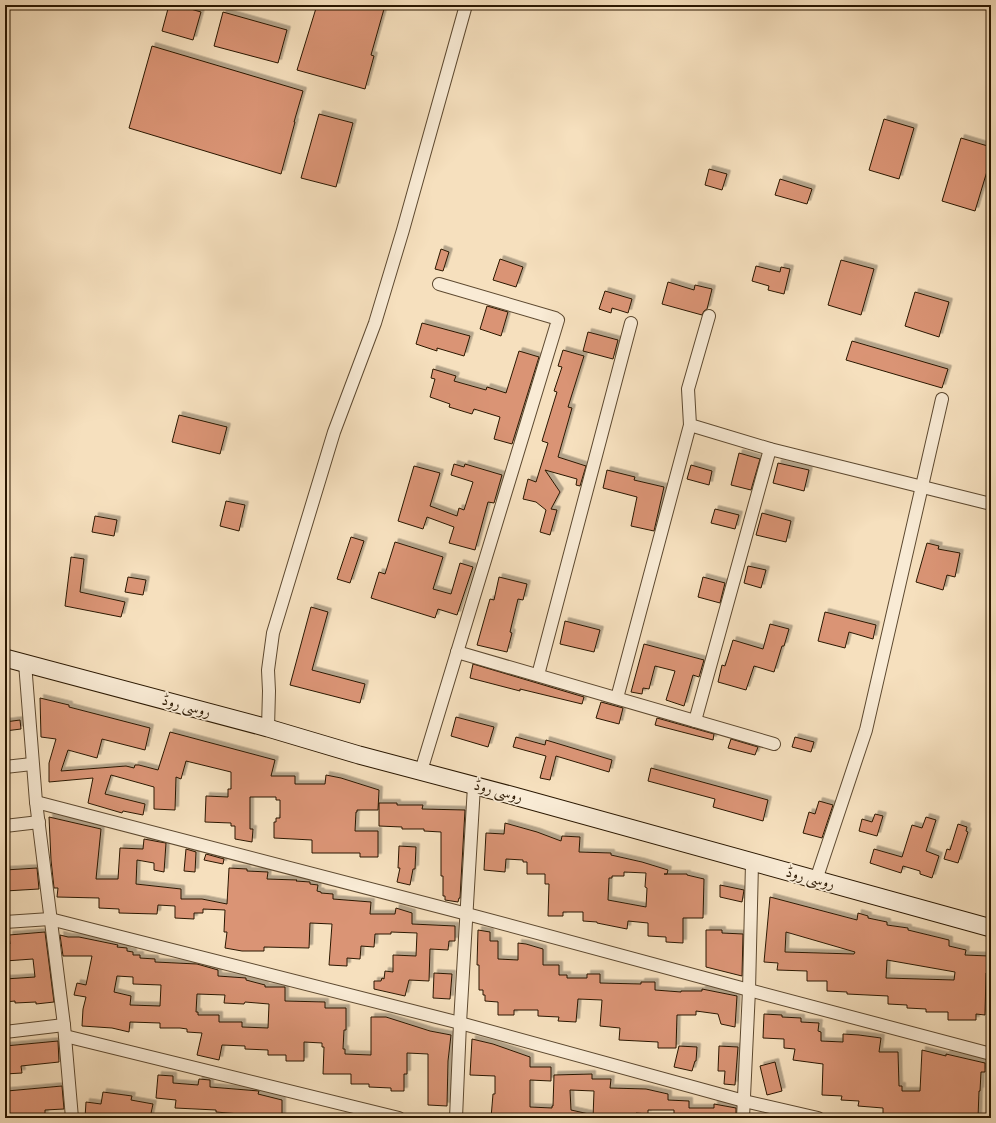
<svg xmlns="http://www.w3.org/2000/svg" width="996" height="1123" viewBox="0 0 996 1123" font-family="'Sorts Mill Goudy',Amiri,serif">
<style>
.building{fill:#da9475;stroke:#2a1701;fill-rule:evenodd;filter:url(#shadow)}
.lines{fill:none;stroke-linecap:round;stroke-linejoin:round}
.street-casing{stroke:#5d4930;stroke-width:14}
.secondary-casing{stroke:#2a1701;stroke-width:19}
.street{stroke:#f9ebd5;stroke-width:12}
.secondary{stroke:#f9ebd5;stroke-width:17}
.labels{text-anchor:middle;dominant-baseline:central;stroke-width:3.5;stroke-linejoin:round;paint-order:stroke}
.street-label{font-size:15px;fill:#2a1701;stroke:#f9ebd5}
</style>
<defs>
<filter id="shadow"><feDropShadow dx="3.5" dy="-3.5" stdDeviation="0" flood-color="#0004"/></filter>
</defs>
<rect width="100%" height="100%" fill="#f6e0be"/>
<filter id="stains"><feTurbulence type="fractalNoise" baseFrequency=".005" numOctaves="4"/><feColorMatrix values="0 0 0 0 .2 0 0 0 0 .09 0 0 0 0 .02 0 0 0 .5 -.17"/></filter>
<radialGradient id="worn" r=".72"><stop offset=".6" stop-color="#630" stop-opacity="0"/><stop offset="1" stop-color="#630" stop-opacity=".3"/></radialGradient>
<g class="building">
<polygon points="169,5 177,5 201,12 193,40 162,31"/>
<polygon points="317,5 369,5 384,9 371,55 374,56 365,89 297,70"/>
<polygon points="223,12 287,30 278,63 214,46"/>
<polygon points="152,46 303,91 294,122 295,122 281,174 129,128"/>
<polygon points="319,114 353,123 336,187 301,178"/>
<polygon points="884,119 914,128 899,179 869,170"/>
<polygon points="961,138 991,147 991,158 975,211 942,201"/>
<polygon points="709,169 727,174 722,190 705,185"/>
<polygon points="780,179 812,189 807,204 775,195"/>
<polygon points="441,249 449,252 443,271 435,269"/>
<polygon points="500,259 523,267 516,287 493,280"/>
<polygon points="841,260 874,269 861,315 828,305"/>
<polygon points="756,266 780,272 781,267 790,269 784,294 768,290 769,286 752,281"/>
<polygon points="668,282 694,290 695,285 712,289 707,309 704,311 702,315 662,304"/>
<polygon points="605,291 632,299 628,313 612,308 611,313 599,309"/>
<polygon points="915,292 949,302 939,337 905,326"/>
<polygon points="487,306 508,312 501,336 480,329"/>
<polygon points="422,323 470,336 464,356 437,348 437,351 416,344"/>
<polygon points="588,332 618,340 613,359 583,351"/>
<polygon points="852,341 948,369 942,388 846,360"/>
<polygon points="563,350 584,356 568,407 572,408 558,457 586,466 580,486 576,485 577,479 545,470 560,492 551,509 557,510 550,535 540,532 546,510 536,502 523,499 528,479 536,482 548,443 542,441 557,392 554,391 562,367 558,366"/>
<polygon points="519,351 539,357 512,444 494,439 500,417 474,409 472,414 449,407 450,404 430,397 435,379 431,378 433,369 456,376 454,381 486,390 487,387 506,393"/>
<polygon points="179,415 227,427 220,454 172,442"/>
<polygon points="739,453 760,459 751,490 731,485"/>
<polygon points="778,463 809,470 804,491 773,483"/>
<polygon points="454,464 464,467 465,464 502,475 494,503 488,502 475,550 449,543 454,527 427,517 423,529 398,521 414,466 440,473 430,506 457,516 459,508 464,510 473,482 451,475"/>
<polygon points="691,465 712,471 709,485 687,479"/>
<polygon points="607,470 635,477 634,480 664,487 654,531 631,526 637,497 603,488"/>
<polygon points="226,501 245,505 239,531 220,526"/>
<polygon points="715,509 739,515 735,529 711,523"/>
<polygon points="762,513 791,521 786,542 756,535"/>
<polygon points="95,516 117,520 114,536 92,532"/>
<polygon points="351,537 364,541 350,583 337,579"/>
<polygon points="395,542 443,557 433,589 451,594 460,563 473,567 457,615 438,609 435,618 371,598 379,572 385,574"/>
<polygon points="927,543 939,546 938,549 960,553 955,577 947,575 943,590 916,582"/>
<polygon points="71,557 84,559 80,592 125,602 121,617 65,606"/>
<polygon points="748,566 766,570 761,588 744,583"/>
<polygon points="128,577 146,580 143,595 125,592"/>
<polygon points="499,577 527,584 523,600 518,599 510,632 512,633 507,652 477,645 490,599 494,600"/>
<polygon points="703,577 725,583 720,603 698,597"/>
<polygon points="311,607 328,612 312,670 365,684 360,703 290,685"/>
<polygon points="825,612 876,625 873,639 849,632 845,648 818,641"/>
<polygon points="565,621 600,630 594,652 560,644"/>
<polygon points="770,624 789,629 784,646 782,646 774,672 754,666 746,690 718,682 722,665 725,666 733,640 763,649"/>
<polygon points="644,644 704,660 699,677 693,675 684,706 666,700 675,671 655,666 649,689 643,688 642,694 631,692"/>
<polygon points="473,664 584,697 582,704 520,689 520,691 470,678"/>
<polygon points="40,698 69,705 69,707 150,728 145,750 102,739 97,758 68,750 61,771 126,766 134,768 135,765 139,765 158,770 170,732 275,760 271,776 295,776 295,784 325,784 326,775 341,778 379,790 378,810 357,810 357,812 356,812 355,831 378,831 378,857 360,857 360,853 312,853 312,840 274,838 274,822 276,822 276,818 280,818 280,800 276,800 276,797 250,797 250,829 253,829 252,842 235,839 235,826 231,826 231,823 205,822 206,796 228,797 228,789 231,789 231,772 186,761 181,779 176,777 175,810 154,809 154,787 111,775 105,794 145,804 143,815 123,811 122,813 88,803 93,778 49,782 49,763 56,739 41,737"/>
<polygon points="601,702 623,708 619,724 596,718"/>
<polygon points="456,717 494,727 488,747 451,736"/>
<polygon points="657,718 714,734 713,740 655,725"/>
<polygon points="20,720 21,729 5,731 5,722"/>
<polygon points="516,737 545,745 546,740 612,760 609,772 556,756 550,780 540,778 546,756 513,747"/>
<polygon points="795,737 814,742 811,752 792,747"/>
<polygon points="731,739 758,747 755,755 728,748"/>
<polygon points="651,768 768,800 763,821 713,807 715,799 648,781"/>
<polygon points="819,801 833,805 822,838 803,833 809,812 815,814"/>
<polygon points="379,803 397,803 397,805 423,805 422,809 465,810 460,898 459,898 458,902 445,900 445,896 443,896 443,876 441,876 441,832 424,831 424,829 402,829 402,827 379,826"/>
<polygon points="875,814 883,816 877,836 859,831 862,819 872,822"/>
<polygon points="49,817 101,829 96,879 118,879 120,848 143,849 144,839 160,842 166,843 164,872 154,870 154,863 137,860 136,884 181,889 181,899 202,899 227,904 229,868 247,869 247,871 268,872 267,879 297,880 296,881 310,882 310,884 318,885 317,891 321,892 321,893 333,894 333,899 371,902 370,914 395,914 396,908 412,913 412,924 455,926 455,941 449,941 448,950 430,949 429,981 409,980 405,996 374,989 374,981 381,981 382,978 384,979 385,971 393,972 393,955 416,956 417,933 391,932 391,934 375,934 374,947 361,946 360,959 347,958 347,966 329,965 332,924 310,923 309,948 264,947 264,951 242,951 225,948 227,932 224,932 225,910 203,909 203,913 194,913 194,919 175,918 175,906 158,905 157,914 119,913 119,909 99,908 99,898 57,897 58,888 54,888 51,860"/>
<polygon points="926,817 936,820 926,851 939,856 932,878 920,874 920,871 903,866 901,873 870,863 874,849 902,857 912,825 922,828"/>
<path d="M505 823 537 832 561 841 562 836 580 837 579 852 611 853V855L642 862 668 870 667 874H664H687V875L704 879 703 918H683V943L666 942V937L648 936V923L628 921 627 929 597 923V922L583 921V912H563V916H548L549 884H545V874H527V862H523V860L506 859 505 872 484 870 486 833 504 834ZM624 872 646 873 645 887 647 888 646 907 608 900 609 878H612V876H624Z"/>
<polygon points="958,824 967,827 966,831 968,832 958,863 944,859 947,849 950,850"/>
<polygon points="399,846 416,847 415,869 413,869 410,885 397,882 400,868 398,868"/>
<polygon points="186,849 196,852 195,872 184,871"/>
<polygon points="206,854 224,859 223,864 204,860"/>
<polygon points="37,868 39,889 5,891 5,870"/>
<polygon points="720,885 744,890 742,902 720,897"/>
<path d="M770 897 857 920 858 913 868 916V918L887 922V925L908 928V930L949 940V946L966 950 965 955 989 956 988 973H986L985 1015 976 1014V1020H948V1012H926V1009L907 1008V1005L888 1004V996L847 994V992L827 991V981H807V971L777 970 778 963 764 962ZM786 932 855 952 854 954 785 952ZM887 960 955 972 954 980 886 978Z"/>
<polygon points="478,930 490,932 490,941 498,941 498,959 518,960 518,943 526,944 543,949 543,965 559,965 559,975 567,975 567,978 587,978 587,974 600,974 600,983 641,984 641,982 655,982 655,990 681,992 681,991 702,991 702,989 737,996 735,1027 721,1024 718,1014 696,1011 696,1015 677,1015 676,1048 658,1048 658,1042 619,1040 620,1028 600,1026 602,1000 578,999 576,1022 558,1021 559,1017 538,1016 538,1010 514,1010 514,1015 498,1015 498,1002 485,1001 485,995 483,995 483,990 479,990 479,965 477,965"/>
<polygon points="706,930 722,930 722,933 743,934 742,976 706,967"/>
<polygon points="45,932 54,1002 36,1004 36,1002 15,1003 15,1001 5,1002 5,979 35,977 33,959 5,961 5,945 10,944 9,935"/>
<path d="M60 935 68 937H79L118 945 117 947 127 948V951L133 952V955H140V958L155 959V962L197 964 218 970V976L246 978V980L265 985V987H285V1001L325 1002V1008H346V1030H344L343 1049H345V1054L371 1055V1017H386L430 1031 451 1035 448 1061 447 1106 428 1105V1054L407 1053V1074H404V1091H391V1088L369 1087V1084H351V1074H323L324 1047H322V1043L304 1042V1061H286V1055H268V1050L245 1049V1046L222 1045 219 1060 197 1055 202 1033 187 1032V1029L180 1028H160V1023L130 1022 129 1032 112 1028 82 1026 83 1009 86 997 74 995 77 983 86 985 92 956H63ZM117 976 133 977V984L161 985 160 1006 130 1005 131 996 114 992ZM197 994 225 995 224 1003 244 1004 245 1002 269 1004 268 1028 242 1027V1022H219V1015H198V1012H196Z"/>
<polygon points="434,973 452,974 450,999 433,998"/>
<polygon points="764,1014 782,1015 782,1017 801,1018 801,1022 819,1023 818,1031 821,1032 821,1041 843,1042 843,1034 859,1035 881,1038 879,1052 898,1052 899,1086 902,1086 902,1091 920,1091 922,1050 946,1056 946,1054 985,1063 985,1072 981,1072 980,1091 979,1091 978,1118 903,1118 903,1115 883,1114 883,1108 858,1106 859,1101 841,1100 842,1096 822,1095 823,1064 793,1060 795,1049 784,1048 784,1039 763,1038"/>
<polygon points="472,1039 493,1044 530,1057 530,1067 551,1067 551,1081 530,1080 530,1107 552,1108 552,1106 553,1106 554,1075 592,1074 592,1079 611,1079 610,1088 646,1089 668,1094 668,1100 689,1101 689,1108 714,1108 714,1104 736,1108 736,1118 681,1118 681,1114 674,1114 674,1110 648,1110 648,1114 636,1113 635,1118 593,1118 594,1091 570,1090 571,1110 589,1114 589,1118 491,1118 493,1094 495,1094 495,1076 470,1075"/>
<polygon points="58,1041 59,1062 21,1066 22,1073 5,1074 5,1046"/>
<polygon points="679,1046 697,1047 696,1061 695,1061 692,1071 674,1067"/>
<polygon points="719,1046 738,1047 735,1085 724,1084 725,1071 718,1071"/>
<polygon points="775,1062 782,1091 767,1095 760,1066"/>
<polygon points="158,1075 173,1076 173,1083 198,1085 199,1079 210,1080 210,1087 259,1091 258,1094 282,1100 282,1118 240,1118 240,1114 216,1112 216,1110 175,1108 176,1100 156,1098"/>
<polygon points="62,1086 64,1109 45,1110 45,1115 10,1118 7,1091"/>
<polygon points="103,1092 132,1096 131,1100 153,1104 150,1118 85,1118 86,1102 101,1104"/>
</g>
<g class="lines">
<g class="street-casing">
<g id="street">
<polyline points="709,316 688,389 690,425 770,449 991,504"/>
<polyline points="457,652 774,744"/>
<polyline points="25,663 36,802 64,1025 72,1118"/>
<polyline points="538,675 631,323"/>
<polyline points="617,698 690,425"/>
<polyline points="695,721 770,449"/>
<polyline points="268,728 269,691 268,670 273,633 334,432 375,323 403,230 466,5"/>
<polyline points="5,767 32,764"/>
<polyline points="421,771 558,320 555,318 439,284"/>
<polyline points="36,802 467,914 749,990 991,1054"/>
<polyline points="5,826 39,822"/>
<polyline points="816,880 866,730 942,399"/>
<polyline points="5,922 50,919 460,1023 744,1101 818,1118"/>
<polyline points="5,1032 64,1025"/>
<polyline points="65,1036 399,1118"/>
<polyline points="456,1118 460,1023 474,786"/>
<polyline points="743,1118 749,990 752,863"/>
</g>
</g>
<g class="secondary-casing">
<polyline id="secondary" points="5,658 268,728 359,755 514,796 991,928"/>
</g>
<use href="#street" class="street"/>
<use href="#secondary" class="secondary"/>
</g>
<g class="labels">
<g class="street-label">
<text transform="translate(186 707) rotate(15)">روسی روڈ</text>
<text transform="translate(498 792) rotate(15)">روسی روڈ</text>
<text transform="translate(810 879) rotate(15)">روسی روڈ</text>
</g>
</g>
<rect width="996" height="1123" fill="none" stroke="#f6e0be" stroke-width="20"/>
<rect x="6" y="6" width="984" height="1111" fill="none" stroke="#2a1701" stroke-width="2"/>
<rect x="10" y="10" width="976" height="1103" fill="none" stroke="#2a1701"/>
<rect width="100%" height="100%" filter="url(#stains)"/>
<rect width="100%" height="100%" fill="url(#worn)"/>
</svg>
